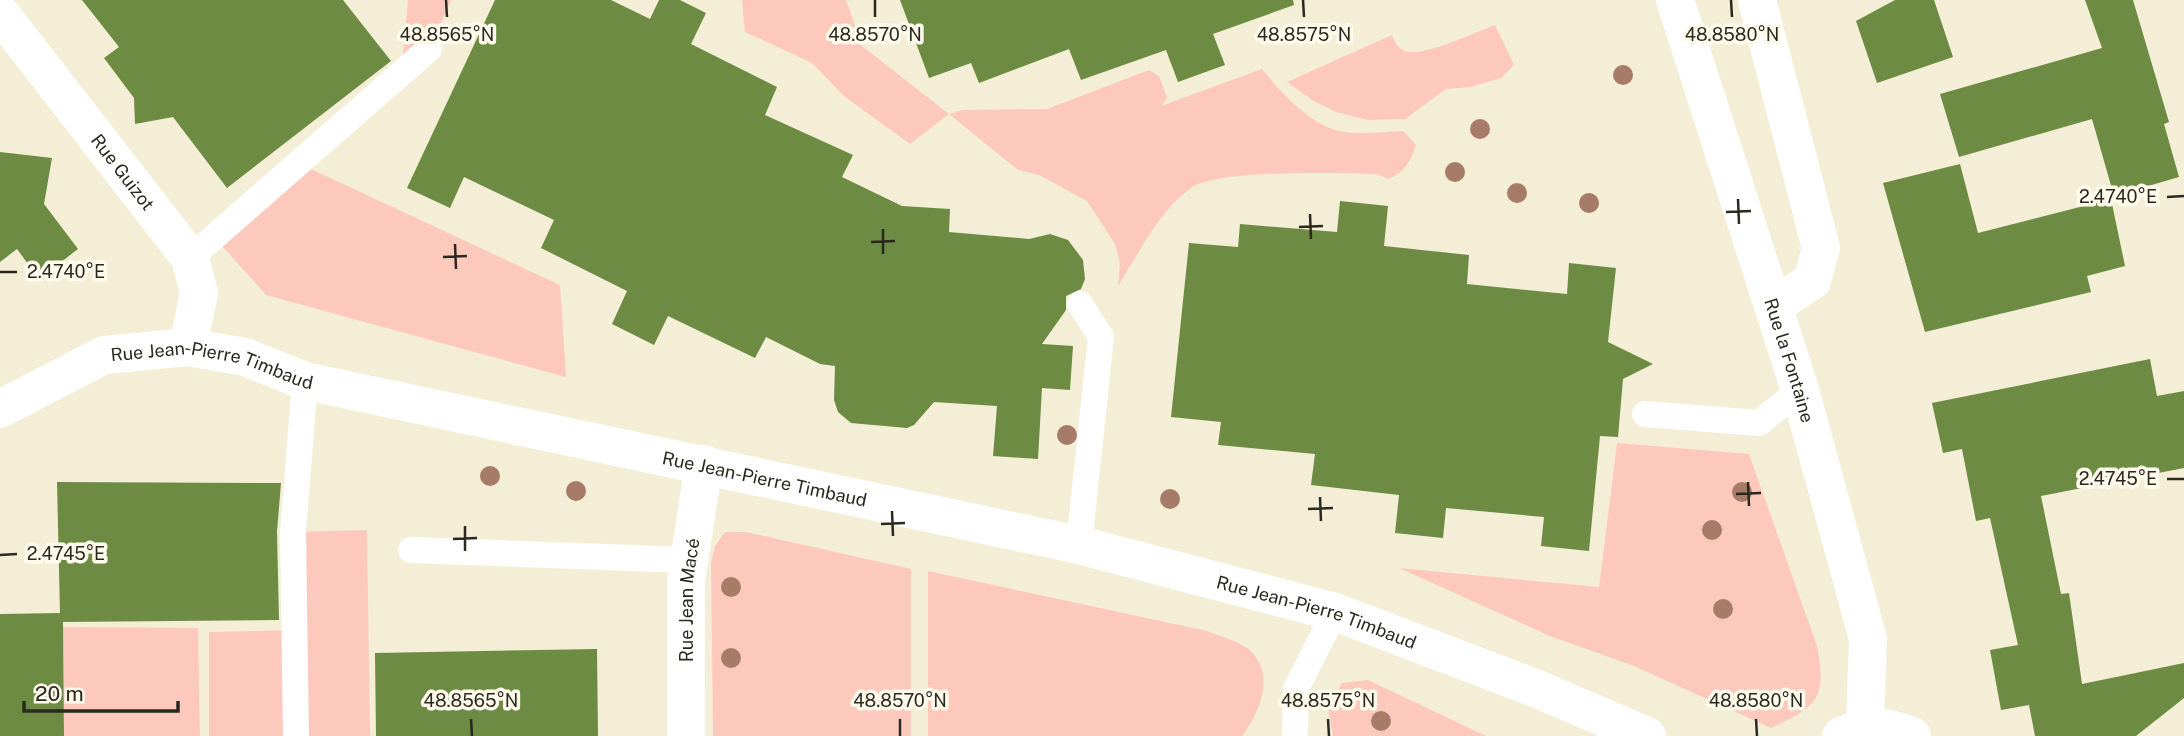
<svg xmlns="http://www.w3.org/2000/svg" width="2184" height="736" viewBox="0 0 2184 736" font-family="'Public Sans',sans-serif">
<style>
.green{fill:#fec9bd}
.building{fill:#6d8b43}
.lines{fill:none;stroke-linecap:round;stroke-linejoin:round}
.service{stroke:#fff;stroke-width:26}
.minor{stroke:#fff;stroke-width:38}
.tree{fill:#a67c68}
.ticks{fill:none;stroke:#2b281f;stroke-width:2.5}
.labels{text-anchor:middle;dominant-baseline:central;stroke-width:7;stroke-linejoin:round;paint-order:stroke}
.street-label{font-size:18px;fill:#2b281f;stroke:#fefbec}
.ticks-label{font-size:18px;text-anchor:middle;fill:#2b281f;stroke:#fefbec;stroke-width:7;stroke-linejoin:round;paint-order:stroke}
</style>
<rect width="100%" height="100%" fill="#f3eed5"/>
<g class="green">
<polygon points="408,0 451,0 429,49 401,76"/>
<path d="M742 0H846L862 46 949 114 963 110 1047 109 1149 70 1159 76 1167 98 1161 106 1262 69C1279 90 1305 119 1332 129 1353 136 1381 132 1403 131L1416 145C1410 162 1405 172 1388 179L1377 174C1341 173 1216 169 1191 188 1158 212 1139 253 1118 286L1120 263 1115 244 1087 201 1039 175 1018 170 949 114 910 144 844 96 812 63 745 32Z"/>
<path d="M1495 25 1514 65 1501 78 1470 87 1446 89 1405 119 1368 120 1336 112 1312 100 1287 82 1392 35C1395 42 1397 48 1405 51 1422 58 1476 32 1495 25Z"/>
<polygon points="298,163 560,285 566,377 266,295 214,237"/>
<path d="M1617 443 1749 454 1817 646C1827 698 1818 706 1771 728L1634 666 1550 636 1399 568 1599 587Z"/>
<polygon points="367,530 370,736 209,736 209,632 294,630 293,532"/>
<polygon points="725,532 746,532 911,569 911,736 713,736 711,563 715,546"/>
<path d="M928 571 1207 631C1219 636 1236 640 1247 648 1277 671 1261 711 1242 736H928Z"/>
<polygon points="63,627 198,628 200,736 64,736"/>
<polygon points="1368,680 1486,736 1333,736 1328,708 1342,683"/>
</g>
<g class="building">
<polygon points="82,0 343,0 391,61 227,188 173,117 135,124 134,98 104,58 119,47"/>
<polygon points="495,0 611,0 650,19 659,0 680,0 706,13 691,44 777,87 765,115 853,155 842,177 902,206 950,209 949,232 1029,239 1050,234 1068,240 1083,260 1085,279 1081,289 1066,296 1066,310 1042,344 1073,346 1070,390 1042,388 1038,459 993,456 997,406 934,402 914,425 907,428 851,423 838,412 834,400 835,366 820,364 766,337 755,358 668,316 654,345 612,324 627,291 541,248 554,220 464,177 450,208 407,188"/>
<polygon points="900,0 1293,0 1294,5 1213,34 1225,65 1178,82 1166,50 1081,80 1069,49 979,83 971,63 929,78"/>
<polygon points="1895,0 1934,0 1953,57 1877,83 1856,21"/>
<polygon points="2085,0 2133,0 2169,122 2164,124 2179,177 2114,196 2092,119 1959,157 1940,94 2102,48"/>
<polygon points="0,152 52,158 44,204 78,249 39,279 17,249 0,262"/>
<polygon points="1960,164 1978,233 2111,199 2125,266 2087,276 2091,292 1925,332 1883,183"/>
<polygon points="1340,201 1388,206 1384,246 1469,255 1467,284 1567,294 1569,263 1616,268 1608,342 1653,364 1623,379 1618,437 1600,436 1589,551 1541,546 1544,517 1446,508 1443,538 1395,533 1399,495 1311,485 1315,454 1218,445 1221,422 1171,417 1189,243 1238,247 1240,224 1337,232"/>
<polygon points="2150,359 2157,396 2184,391 2184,468 2041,496 2061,594 2069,593 2082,684 2184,663 2184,698 2136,736 2035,736 2029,705 2001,710 1990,650 2018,645 1990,518 1976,521 1962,449 1943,453 1932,403"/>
<polygon points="57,482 281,483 277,532 279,620 63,622 64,736 0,736 0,614 60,613"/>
<polygon points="597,649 598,736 376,736 375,653"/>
</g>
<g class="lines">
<g class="service">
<polyline points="190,258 429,49"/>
<polyline points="1645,414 1759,423 1800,390"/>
<polyline points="1079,545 1101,337 1080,304"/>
<polyline points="411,550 688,560"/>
<polyline points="296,736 293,532 305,381"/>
<polyline points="1295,736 1296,689 1335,612"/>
</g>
<g class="minor">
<path id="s1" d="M1675 0 1800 390 1868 639 1865 726"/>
<polyline points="1757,0 1821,248 1812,281 1774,306"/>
<path id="s2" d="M0 13 190 258 199 293 188 347"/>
<path id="s3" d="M0 409 104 355 188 347 245 357 305 381 1079 545 1335 612 1535 688 1647 736"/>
<path id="s4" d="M686 736V581L704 464"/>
<path d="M1841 736C1868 724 1885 725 1912 736"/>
</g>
</g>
<g class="tree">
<circle cx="1623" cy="75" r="10"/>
<circle cx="1480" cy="129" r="10"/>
<circle cx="1455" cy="172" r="10"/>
<circle cx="1517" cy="193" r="10"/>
<circle cx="1589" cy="203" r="10"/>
<circle cx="1067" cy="435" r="10"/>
<circle cx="490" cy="476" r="10"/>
<circle cx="576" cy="491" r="10"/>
<circle cx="1742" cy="492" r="10"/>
<circle cx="1170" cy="499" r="10"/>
<circle cx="1712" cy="530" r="10"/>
<circle cx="731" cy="587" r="10"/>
<circle cx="1723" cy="609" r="10"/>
<circle cx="731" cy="658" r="10"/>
<circle cx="1381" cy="721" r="10"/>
</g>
<path class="ticks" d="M446 0 447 17M875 0V17M1303 0 1304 17M1731 0 1732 17M2167 197 2184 196M1738 199 1739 224M1726 212 1751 211M1310 214 1311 239M1299 227 1323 226M883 229V254M871 242 895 241M455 244 456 269M443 257 467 256M0 272H17M2167 479H2184M1748 482 1749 506M1736 494 1761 493M1320 497 1321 521M1308 509 1333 508M892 511 893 536M881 524 905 523M465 526V551M453 539 477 538M0 555 17 554M471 719 472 736M900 719V736M1328 719 1329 736M1756 719 1757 736"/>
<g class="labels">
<g class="street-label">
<text stroke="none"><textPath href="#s2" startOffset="201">Rue Guizot</textPath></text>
<text stroke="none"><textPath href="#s1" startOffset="378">Rue la Fontaine</textPath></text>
<text stroke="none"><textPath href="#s3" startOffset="228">Rue Jean-Pierre Timbaud</textPath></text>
<text stroke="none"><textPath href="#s3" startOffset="794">Rue Jean-Pierre Timbaud</textPath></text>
<text stroke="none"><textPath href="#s4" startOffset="136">Rue Jean Macé</textPath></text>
<text stroke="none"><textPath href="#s3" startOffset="1362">Rue Jean-Pierre Timbaud</textPath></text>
</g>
</g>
<g class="ticks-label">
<text x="447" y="41">48.8565°N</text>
<text x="875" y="41">48.8570°N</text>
<text x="1304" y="41">48.8575°N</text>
<text x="1732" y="41">48.8580°N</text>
<text x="2118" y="203">2.4740°E</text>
<text x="66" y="278">2.4740°E</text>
<text x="2118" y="485">2.4745°E</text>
<text x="66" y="560">2.4745°E</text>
<text x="471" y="707">48.8565°N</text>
<text x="900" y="707">48.8570°N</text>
<text x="1328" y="707">48.8575°N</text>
<text x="1756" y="707">48.8580°N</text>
</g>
<path d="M24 701v10h154v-10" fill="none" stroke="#2b281f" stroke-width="3.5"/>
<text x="35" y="701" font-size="21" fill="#2b281f" stroke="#fefbec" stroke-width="5" paint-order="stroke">20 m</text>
</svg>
